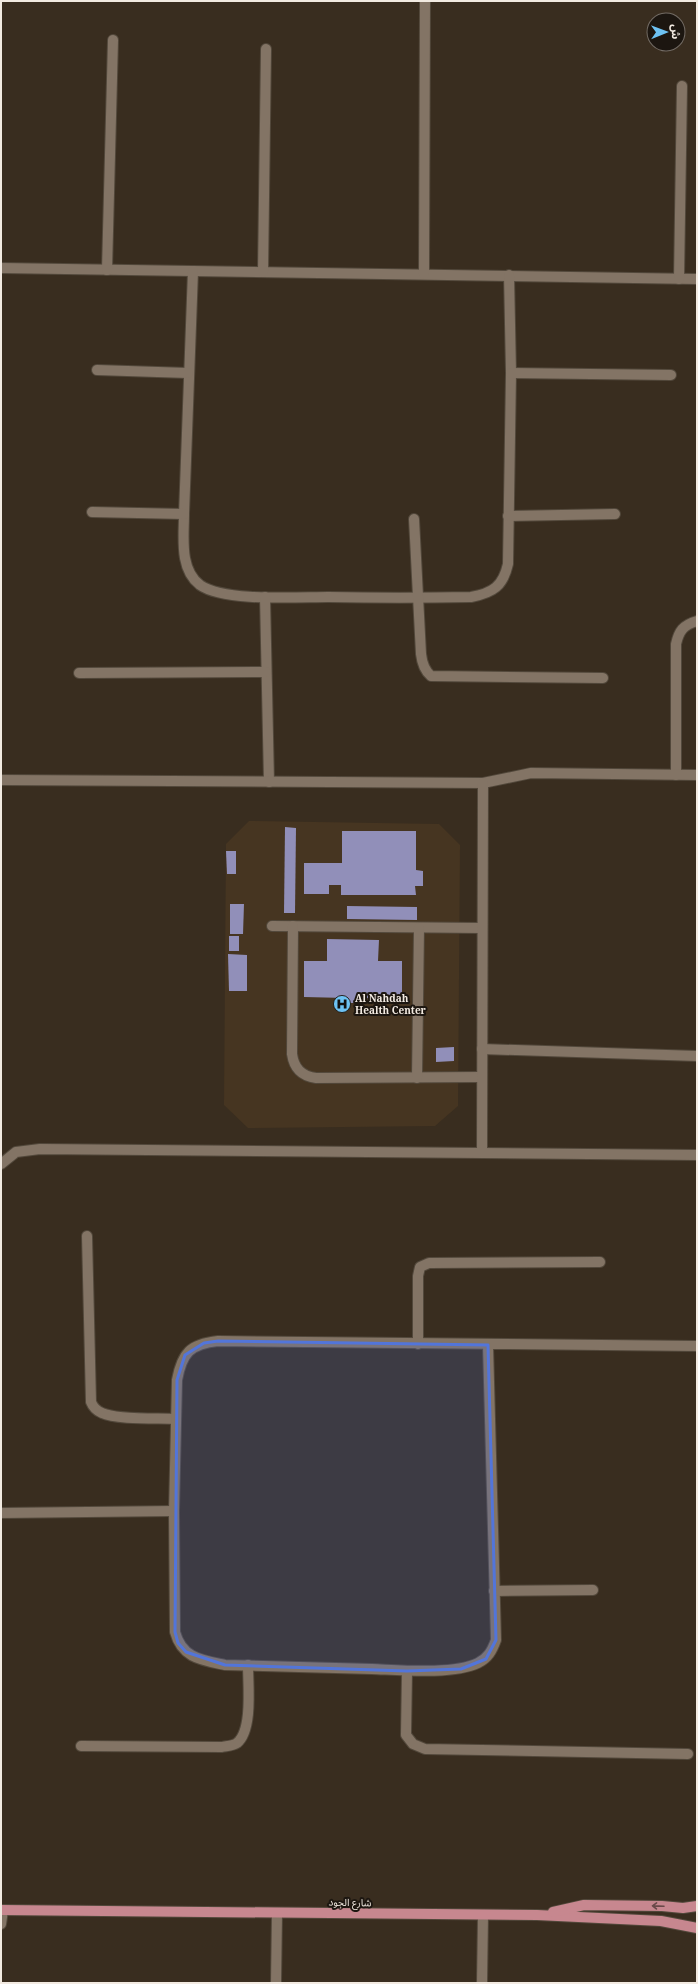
<svg xmlns="http://www.w3.org/2000/svg" width="698" height="1984" viewBox="0 0 698 1984" font-family="'Noto Serif','Noto Sans Arabic',serif">
<style>
.built{fill:#463521}
.building{fill:#918fb9}
.lines{fill:none;stroke-linecap:round;stroke-linejoin:round}
.minor-casing{stroke:#52483b;stroke-width:12}
.major-casing{stroke:#52483b;stroke-width:12}
.minor{stroke:#837465;stroke-width:10}
.major{stroke:#c7878f;stroke-width:10}
.oneway{stroke:#694949}
.marked{fill:#5275da;fill-opacity:0.2;stroke:#5275da;stroke-width:3;stroke-linejoin:round}
.labels{text-anchor:middle;dominant-baseline:central;stroke-width:4;stroke-linejoin:round;paint-order:stroke}
.poi-label{font-size:10px;font-weight:bold;fill:#f2eae1;stroke:#1c1610;text-anchor:start}
.street-label{font-size:10px;fill:#f2eae1;stroke:#1c1610}
</style>
<rect width="100%" height="100%" fill="#392d1f"/>
<polygon class="built" points="249,821 439,824 460,845 458,1106 435,1126 248,1128 224,1105 226,844"/>
<g class="building">
<polygon points="285,827 296,828 295,913 284,913"/>
<polygon points="342,831 416,831 416,870 423,871 423,886 415,886 416,895 341,895 341,885 329,885 329,894 304,894 304,863 342,863"/>
<polygon points="226,851 236,851 236,874 227,874"/>
<polygon points="230,904 244,904 243,934 230,934"/>
<polygon points="347,906 417,907 417,920 347,919"/>
<rect x="229" y="936" width="10" height="15"/>
<polygon points="327,939 379,940 378,961 402,961 402,999 361,998 361,1003 346,1003 346,998 304,997 304,961 327,961"/>
<polygon points="228,954 247,955 247,991 229,991"/>
<polygon points="454,1047 454,1061 436,1062 436,1048"/>
</g>
<g class="lines">
<g class="minor-casing">
<g id="minor">
<polyline points="1,268 697,279"/>
<polyline points="107,270 113,40"/>
<path d="M193 271 184 514C184 537 179 569 200 585 224 602 298 597 328 597 376 598 423 598 471 597 493 593 503 586 508 564L511 373 509 275"/>
<polyline points="263,272 266,49"/>
<polyline points="424,274 425,1"/>
<polyline points="679,279 682,86"/>
<polyline points="97,370 188,373"/>
<polyline points="511,373 671,375"/>
<polyline points="92,512 184,514"/>
<polyline points="508,516 615,514"/>
<path d="M414 519 421 654C422 663 424 670 431 676L603 678"/>
<polyline points="265,597 269,782"/>
<polyline points="79,673 266,672"/>
<path d="M676 775V644C679 631 683 625 697 621"/>
<polyline points="1,780 483,783 531,773 697,775"/>
<polyline points="272,926 482,928"/>
<path d="M293 926 292 1054C294 1068 301 1076 316 1078L482 1077"/>
<polyline points="482,1049 697,1056"/>
<polyline points="417,1078 419,928"/>
<polyline points="482,1153 483,783"/>
<polyline points="1,1164 16,1152 40,1149 697,1155"/>
<path d="M87 1236 91 1402C93 1407 97 1411 102 1413 117 1420 158 1418 176 1419"/>
<polyline points="418,1344 418,1276 420,1267 429,1263 600,1262"/>
<path d="M488 1345 496 1640C492 1651 488 1658 478 1663 453 1675 399 1670 372 1669 323 1668 274 1666 225 1665 201 1660 182 1658 175 1632L174 1511 177 1380C182 1353 190 1344 218 1341L697 1346"/>
<polyline points="1,1513 174,1511"/>
<polyline points="494,1591 593,1590"/>
<polyline points="407,1671 406,1735 413,1744 425,1749 688,1754"/>
<path d="M81 1746 222 1747C226 1746 233 1746 237 1743 253 1730 248 1685 248 1665"/>
<polyline points="1,1924 3,1910"/>
<polyline points="276,1983 277,1913"/>
<polyline points="482,1983 483,1915"/>
</g>
</g>
<g class="major-casing">
<g id="major">
<polyline points="1,1910 537,1915 661,1921 697,1928"/>
<polyline points="553,1912 584,1905 662,1906 683,1908 697,1906"/>
</g>
</g>
<use href="#minor" class="minor"/>
<use href="#major" class="major"/>
</g>
<defs><path id="oneway-shaft" d="M-6 0H5M1.5-3L5.5 0L1.5 3" fill="none" stroke-width="1.6" stroke-linecap="round" stroke-linejoin="round"/></defs>
<use class="oneway" href="#oneway-shaft" transform="translate(658 1906) rotate(-178)"/>
<path class="marked" d="M218 1341 488 1345 496 1640 486 1659 461 1669 407 1671 225 1665 186 1652 178 1643 175 1632 177 1380 185 1355 204 1343Z"/>
<defs>
<g id="hospital-disc" transform="scale(0.9)"><circle r="9.5" fill="#6dc2f3" stroke="#1c1610"/><path d="M-5-5h3v3.5h4V-5h3V5h-3V1.5h-4V5h-3Z" fill="#111"/></g>
</defs>
<g fill-rule="evenodd">
<use href="#hospital-disc" x="342" y="1004"/>
</g>
<g class="labels">
<g class="poi-label">
<text x="355" y="998">Al Nahdah<tspan x="355" dy="12">Health Center</tspan></text>
</g>
<g class="street-label">
<text transform="translate(350 1902) rotate(1)">شارع الجود</text>
</g>
</g>
<rect width="698" height="1984" fill="none" stroke="#f2eae1" stroke-width="4"/>
<g transform="translate(666 32) rotate(89)"><circle r="19" fill="#1c1610" stroke="#726b64"/>
<path d="M0-3L7 15L0 10L-7 15Z" fill="#6dc2f3"/>
<text y="-6" font-size="11" font-weight="bold" text-anchor="middle" fill="#f2eae1">ش</text>
</g>
</svg>
